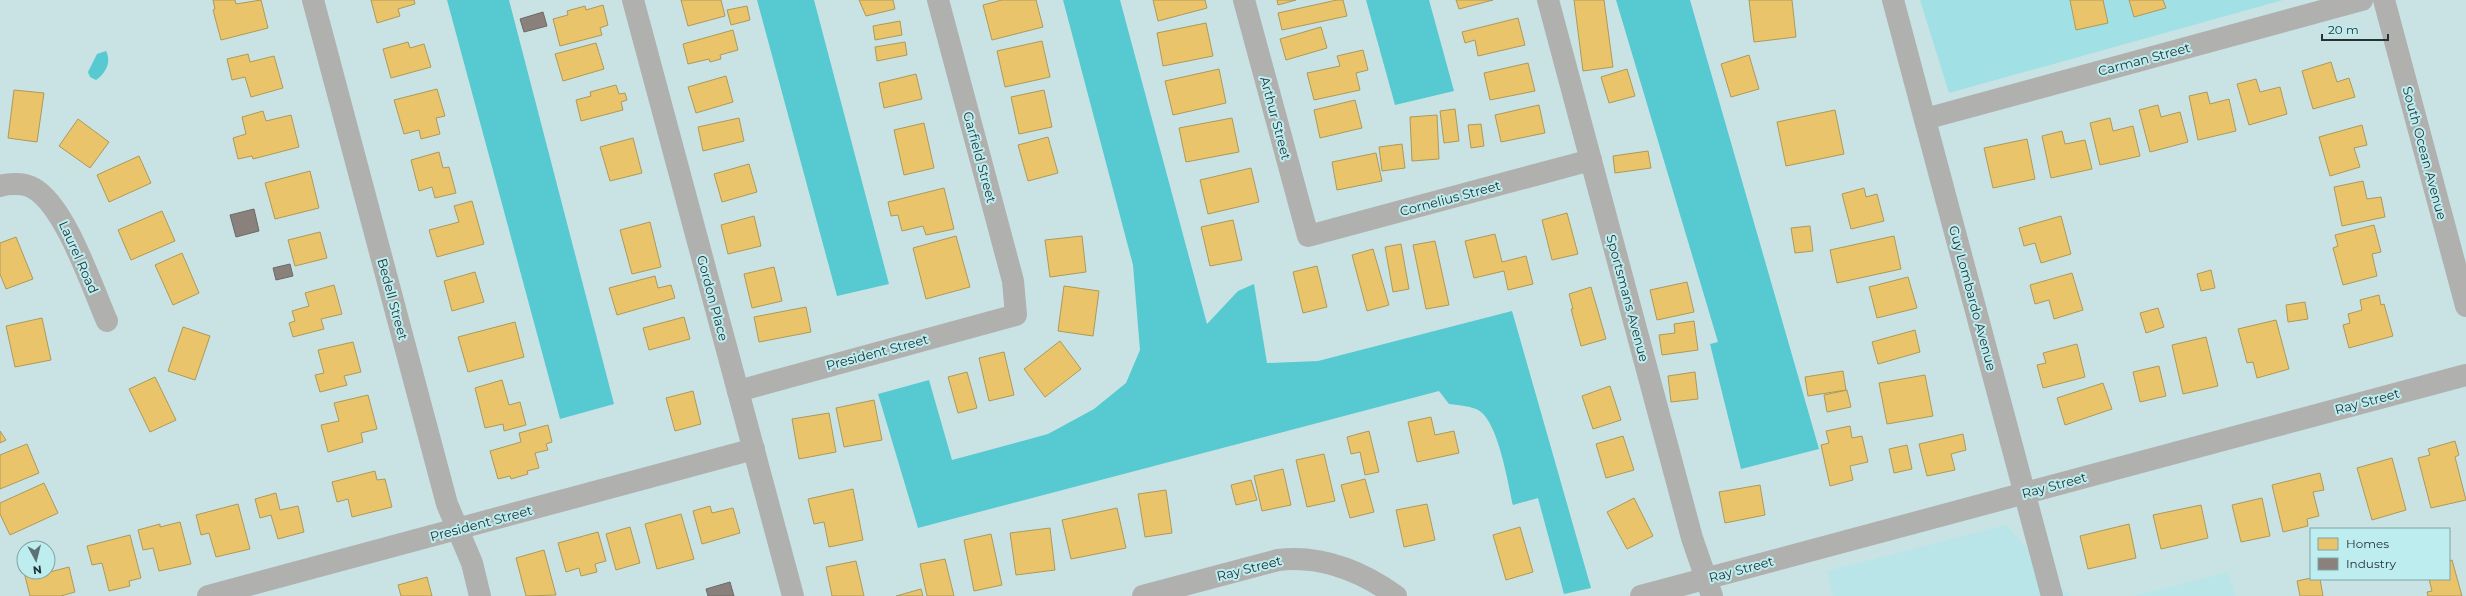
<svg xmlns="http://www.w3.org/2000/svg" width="2466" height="596" viewBox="0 0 2466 596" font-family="Montserrat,sans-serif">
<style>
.built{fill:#bae5e8}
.green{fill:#a1e0e5}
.water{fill:#56c9d1}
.homes{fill:#e9c46a;stroke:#ad995a}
.industry{fill:#8a817c;stroke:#6b6a67}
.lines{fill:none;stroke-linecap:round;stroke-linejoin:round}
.minor{stroke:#b0b0ae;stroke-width:22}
.labels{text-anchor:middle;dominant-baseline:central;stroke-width:4;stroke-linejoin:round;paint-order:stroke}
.street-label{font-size:13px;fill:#223436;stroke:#beedf0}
</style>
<rect width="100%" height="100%" fill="#c9e3e5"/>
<g class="built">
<polygon points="2006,525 2070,596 1833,596 1827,571"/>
<polygon points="2228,572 2235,596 2133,596"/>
</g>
<polygon class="green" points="1920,0 2283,0 1949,93"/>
<g class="water">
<polygon points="447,0 509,0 614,404 560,419"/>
<polygon points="757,0 814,0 889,284 837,296"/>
<path d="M1063 0H1120L1207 324 1238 291 1254 284 1267 363 1318 361 1512 311 1591 588 1564 594 1538 498 1513 505C1508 484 1498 417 1476 409 1468 406 1458 405 1449 404L1439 391 918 528 878 394 929 380 952 460 1048 434 1094 409 1126 383 1140 350 1133 265Z"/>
<polygon points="1366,0 1429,0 1454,91 1395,105"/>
<polygon points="1616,0 1690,0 1819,449 1741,469 1710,344 1718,342"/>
<path d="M106 51C112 62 105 74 96 80L90 77 88 72 97 54Z"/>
</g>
<g class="homes">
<polygon points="213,0 235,0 236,4 261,0 268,28 221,40 213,10 215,9"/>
<polygon points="371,0 414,0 415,4 398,9 400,16 377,23"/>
<polygon points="681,0 721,0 725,16 688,26"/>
<polygon points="859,0 893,0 895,9 866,16"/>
<polygon points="1002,0 1036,0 1043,27 992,40 983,5"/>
<polygon points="1153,0 1205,0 1207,8 1158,21"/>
<polygon points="1277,0 1296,0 1278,5"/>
<polygon points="1337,0 1343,0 1347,16 1282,30 1278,13"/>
<polygon points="1456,0 1493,0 1459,9"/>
<polygon points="1574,0 1604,0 1613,67 1583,71"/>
<polygon points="1749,0 1792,0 1796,37 1754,42"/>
<polygon points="2070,0 2103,0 2108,23 2076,30"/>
<polygon points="2129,0 2163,0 2166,8 2134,17"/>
<polygon points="603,5 608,25 600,28 602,35 560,46 553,19 568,15 567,11 585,6 586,10"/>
<polygon points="747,6 750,20 731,25 727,10"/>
<polygon points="1518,18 1525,45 1478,56 1475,40 1465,43 1462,32"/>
<polygon points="900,21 902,35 875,40 873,26"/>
<polygon points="1206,23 1213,56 1163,66 1157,33"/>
<polygon points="1321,27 1327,48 1286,60 1280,39"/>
<polygon points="733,30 738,50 720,55 721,59 710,62 709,59 688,64 683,44"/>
<polygon points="1042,41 1050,77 1005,87 997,51"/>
<polygon points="408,42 410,48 424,44 431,67 391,78 383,49"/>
<polygon points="905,42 907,55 877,61 875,47"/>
<polygon points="596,43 604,69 563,81 555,54"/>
<polygon points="1363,50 1368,70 1356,73 1360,90 1314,100 1307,73 1340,66 1337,56"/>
<polygon points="248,54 250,62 274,56 283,88 251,97 245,77 232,80 227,59"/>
<polygon points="1749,55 1759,89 1731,97 1721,64"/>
<polygon points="2331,62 2337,82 2349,78 2355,97 2313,109 2302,71"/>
<polygon points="1528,63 1535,91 1490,100 1484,73"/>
<polygon points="1219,69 1226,103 1173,115 1165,81"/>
<polygon points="1627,69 1635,96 1609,103 1601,77"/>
<polygon points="916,74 922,99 884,108 879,83"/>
<polygon points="726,76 733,102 696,113 688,87"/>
<polygon points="2256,79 2260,92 2280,87 2287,114 2249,125 2237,84"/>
<polygon points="616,85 619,94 625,93 627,100 621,102 623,110 581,121 576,100 591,96 590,92"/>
<polygon points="437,89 445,116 436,118 440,134 421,139 419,130 404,134 394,100"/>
<polygon points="14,90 44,93 37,142 8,138"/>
<polygon points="1044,90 1052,127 1019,134 1011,97"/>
<polygon points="2207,92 2210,104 2229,99 2236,131 2198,140 2189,96"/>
<polygon points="1355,100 1362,128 1320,138 1314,110"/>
<polygon points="1539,105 1545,133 1501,142 1495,115"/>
<polygon points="2158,105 2161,117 2180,112 2188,142 2150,152 2139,110"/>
<polygon points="1455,109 1459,141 1444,143 1440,111"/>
<polygon points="1835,110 1844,154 1786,166 1777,122"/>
<polygon points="263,111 266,121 291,115 299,147 253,159 252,156 238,159 233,138 246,134 242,117"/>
<polygon points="1437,115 1439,159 1412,161 1410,117"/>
<polygon points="739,118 744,141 703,151 698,127"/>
<polygon points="1232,118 1239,152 1186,162 1179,128"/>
<polygon points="2110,118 2113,131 2133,126 2140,156 2100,165 2090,123"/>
<polygon points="78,119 109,142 90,168 59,146"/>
<polygon points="924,123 934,168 904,175 894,130"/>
<polygon points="1481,124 1484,146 1471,148 1468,125"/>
<polygon points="2362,125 2367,145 2354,148 2360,167 2330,176 2319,137"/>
<polygon points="2062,131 2065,144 2085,140 2092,169 2051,178 2042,136"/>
<polygon points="1048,137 1058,173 1028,181 1018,145"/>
<polygon points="633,138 642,173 610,181 600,147"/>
<polygon points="2027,139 2035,179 1993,188 1984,148"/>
<polygon points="1402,144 1405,168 1382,171 1379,147"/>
<polygon points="1648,151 1651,168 1615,173 1613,156"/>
<polygon points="439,152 443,168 449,167 456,193 435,198 432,187 419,191 411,160"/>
<polygon points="1376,153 1382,181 1337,190 1332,162"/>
<polygon points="139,156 151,183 109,202 97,175"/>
<polygon points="749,164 757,192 722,202 714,174"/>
<polygon points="1251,168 1259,202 1208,214 1200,180"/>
<polygon points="310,171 319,208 275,219 265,183"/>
<polygon points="2363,181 2367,199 2381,197 2385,217 2342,226 2334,187"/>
<polygon points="944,188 954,229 926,235 923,226 902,231 898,215 891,216 888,202"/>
<polygon points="1864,188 1866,197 1877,194 1884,221 1851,229 1842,194"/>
<polygon points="472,201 484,244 437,257 429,230 459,222 454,206"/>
<polygon points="162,211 175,241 131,260 118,230"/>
<polygon points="1567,213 1578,254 1552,260 1542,220"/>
<polygon points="754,216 761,246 728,254 721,225"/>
<polygon points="2061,216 2071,254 2041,263 2035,243 2024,246 2019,228"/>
<polygon points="1233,220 1242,260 1210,266 1201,227"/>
<polygon points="650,222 661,267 632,274 620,230"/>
<polygon points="2374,225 2381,252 2372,254 2377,276 2343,285 2333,248 2338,246 2335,235"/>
<polygon points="1810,226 1813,251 1795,253 1791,228"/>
<polygon points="320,232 327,258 295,266 288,240"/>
<polygon points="1495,234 1502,262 1526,256 1533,284 1508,290 1504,271 1474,278 1465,241"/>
<polygon points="956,236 970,287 926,299 913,248"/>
<polygon points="1082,236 1086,272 1050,277 1045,240"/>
<polygon points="1894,236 1901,269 1837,283 1830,250"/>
<polygon points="16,237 33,279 6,289 0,274 0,243"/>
<polygon points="1435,241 1449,305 1426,309 1413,245"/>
<polygon points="1401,244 1409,289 1393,292 1385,247"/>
<polygon points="1373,249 1389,305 1367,311 1352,255"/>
<polygon points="182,253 199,293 173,305 155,265"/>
<polygon points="1317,266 1327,307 1303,313 1293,272"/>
<polygon points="774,267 782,301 752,308 744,274"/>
<polygon points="2211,270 2215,288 2201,291 2197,274"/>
<polygon points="475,272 484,302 452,311 444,281"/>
<polygon points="2072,273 2083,310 2054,319 2049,300 2035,304 2030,285"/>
<polygon points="655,276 658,288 671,285 675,298 617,315 609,288"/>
<polygon points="1908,277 1917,308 1877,318 1869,287"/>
<polygon points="1687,282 1694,312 1657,320 1650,290"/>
<polygon points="334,285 342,314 321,319 324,329 293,337 289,323 295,321 292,311 309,306 305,293"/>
<polygon points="1064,286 1099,291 1093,336 1058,331"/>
<polygon points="1591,287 1606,339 1581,346 1571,309 1573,309 1569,294"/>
<polygon points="2379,295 2381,305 2384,304 2393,336 2349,348 2343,325 2350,323 2348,314 2362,310 2360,300"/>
<polygon points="2305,302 2308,319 2288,322 2286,305"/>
<polygon points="806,307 811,332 759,342 754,317"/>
<polygon points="2158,308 2164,327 2146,333 2140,313"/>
<polygon points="684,317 690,339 649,350 643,328"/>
<polygon points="42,318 51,360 15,367 6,326"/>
<polygon points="2276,320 2289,369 2257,378 2253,362 2247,363 2238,329"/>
<polygon points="1694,321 1698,350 1662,355 1659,335 1675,333 1674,324"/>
<polygon points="515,322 524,357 468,372 458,337"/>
<polygon points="183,327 210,336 195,380 168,371"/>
<polygon points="1915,330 1920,352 1878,364 1872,342"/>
<polygon points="2206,337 2218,386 2183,394 2172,345"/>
<polygon points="1060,341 1081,369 1045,397 1024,369"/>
<polygon points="353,342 361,372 344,376 347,385 320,392 315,375 324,373 318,350"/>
<polygon points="2077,344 2085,377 2043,388 2037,365 2046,363 2043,353"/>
<polygon points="1004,352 1014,395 989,401 979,358"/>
<polygon points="2159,366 2166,396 2140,402 2133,372"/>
<polygon points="1843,371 1846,390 1808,396 1805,377"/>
<polygon points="967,372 977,408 958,413 948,377"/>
<polygon points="1695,372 1698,399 1671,402 1668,376"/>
<polygon points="1925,375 1933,416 1887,424 1879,383"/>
<polygon points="155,377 176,420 150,432 129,389"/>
<polygon points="502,380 509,405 520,402 526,425 504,431 503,424 485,428 475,388"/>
<polygon points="2103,383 2112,409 2065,425 2057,398"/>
<polygon points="1610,386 1621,420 1593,429 1582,396"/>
<polygon points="1847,390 1851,407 1827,412 1824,395"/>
<polygon points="693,391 701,424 675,431 666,398"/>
<polygon points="368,395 377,429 361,433 363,442 328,452 321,425 339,421 334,403"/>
<polygon points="874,400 882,440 844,447 836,408"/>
<polygon points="829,413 836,452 799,459 792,419"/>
<polygon points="1431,417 1435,435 1454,431 1459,453 1417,462 1408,422"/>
<polygon points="548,425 552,442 546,444 548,450 535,453 539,468 527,471 528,474 511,479 510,476 498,479 490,451 521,442 519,433"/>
<polygon points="1850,426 1852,438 1862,436 1868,462 1850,466 1853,480 1830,486 1821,445 1829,443 1826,431"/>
<polygon points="0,431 6,440 0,443"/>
<polygon points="1369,431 1379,472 1365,475 1360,452 1351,454 1347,437"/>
<polygon points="1963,434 1966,450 1951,454 1955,470 1927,476 1919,444"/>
<polygon points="1623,436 1634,470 1606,478 1596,444"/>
<polygon points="2455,441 2459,455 2455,457 2466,500 2431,508 2418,458 2430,455 2428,449"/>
<polygon points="27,444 39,473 0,489 0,455"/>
<polygon points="1907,445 1912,469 1894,473 1889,449"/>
<polygon points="1324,454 1335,501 1307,507 1296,460"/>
<polygon points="2392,458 2406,510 2372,520 2357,468"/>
<polygon points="1283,469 1291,505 1262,511 1254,476"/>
<polygon points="375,471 377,480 385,479 392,507 352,517 348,499 337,502 332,482"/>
<polygon points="2320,473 2324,490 2313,492 2319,516 2307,519 2308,526 2283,532 2272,485"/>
<polygon points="1365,479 1374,512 1350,518 1341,485"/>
<polygon points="1251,480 1257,500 1236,505 1231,485"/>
<polygon points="44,483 58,513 10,535 0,514 0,503"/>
<polygon points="1760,485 1765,515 1725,523 1719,492"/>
<polygon points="853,489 863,540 829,547 824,522 814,524 808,499"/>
<polygon points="1166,490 1172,533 1145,537 1138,494"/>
<polygon points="276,493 280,510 298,506 304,532 278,539 271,515 260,518 255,499"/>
<polygon points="1634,498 1653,536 1627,549 1607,512"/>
<polygon points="2262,498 2270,536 2241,542 2232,505"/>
<polygon points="238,504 250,549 216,557 209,533 201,535 196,515"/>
<polygon points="1427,504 1435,540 1404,547 1396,510"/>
<polygon points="2201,505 2208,538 2161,549 2153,515"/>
<polygon points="710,506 712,513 733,508 740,533 702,544 693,511"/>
<polygon points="1117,508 1126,548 1071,559 1062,520"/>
<polygon points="681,514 694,559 657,569 645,524"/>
<polygon points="180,522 191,564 159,571 153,548 143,550 138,530 160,524 160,527"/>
<polygon points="2129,524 2136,558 2088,569 2080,536"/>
<polygon points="630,527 640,563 616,570 606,534"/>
<polygon points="1520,527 1533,572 1506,580 1493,535"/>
<polygon points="1050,528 1055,570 1016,575 1010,533"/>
<polygon points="598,532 606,561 595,564 597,572 581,576 579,568 566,572 558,543"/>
<polygon points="991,534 1002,585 974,591 964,540"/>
<polygon points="130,535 141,578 129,581 130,586 109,591 102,563 92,565 87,546"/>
<polygon points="544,550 556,595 526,596 516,558"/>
<polygon points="945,559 954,596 927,596 920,564"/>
<polygon points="2452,560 2462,596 2428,596 2427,592 2432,591 2429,579 2449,579 2449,561"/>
<polygon points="856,561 864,596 832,596 826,567"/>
<polygon points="69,567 75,592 61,596 30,596 24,572 46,573"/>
<polygon points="427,577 432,596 401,596 398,585"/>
<polygon points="2311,578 2320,579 2323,596 2300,596 2297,581"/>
<polygon points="921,589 923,596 896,596"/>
</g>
<g class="industry">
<polygon points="543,12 547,26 524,32 520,19"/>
<polygon points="254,209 259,231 236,237 230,215"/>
<polygon points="290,264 293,276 276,280 273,268"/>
<polygon points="730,582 734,596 708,596 706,589"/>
</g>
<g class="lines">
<g class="minor">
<polyline points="313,0 447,504 472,563 480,596"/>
<polyline points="633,0 793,596"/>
<polyline points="1244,0 1308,236 1591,160"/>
<polyline points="1548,0 1692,538 1712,596"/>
<polyline points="1893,0 2052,596"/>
<polyline points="2384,0 2466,306"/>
<polyline points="1925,119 2362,0"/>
<path d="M0 186C9 183 25 183 33 188 65 205 92 287 107 321"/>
<polyline points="738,391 1016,315 1013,281 938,0"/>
<polyline points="208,596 754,449"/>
<path d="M1143 596 1278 560C1321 555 1361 571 1396 596"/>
<polyline points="1641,596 2466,375"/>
</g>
</g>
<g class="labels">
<g class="street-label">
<text transform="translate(2144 59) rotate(-15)">Carman Street</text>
<text transform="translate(1276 118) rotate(75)">Arthur Street</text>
<text transform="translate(2425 153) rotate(75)">South Ocean Avenue</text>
<text transform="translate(980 157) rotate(75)">Garfield Street</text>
<text transform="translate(1450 198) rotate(-15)">Cornelius Street</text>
<text transform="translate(79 257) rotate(66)">Laurel Road</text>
<text transform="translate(713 298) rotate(75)">Gordon Place</text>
<text transform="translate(1628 298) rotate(75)">Sportsmans Avenue</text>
<text transform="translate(1973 298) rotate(75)">Guy Lombardo Avenue</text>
<text transform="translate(393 299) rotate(75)">Bedell Street</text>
<text transform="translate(877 352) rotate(-15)">President Street</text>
<text transform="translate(2367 401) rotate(-15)">Ray Street</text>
<text transform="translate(2054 485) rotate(-15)">Ray Street</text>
<text transform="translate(481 523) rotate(-15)">President Street</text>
<text transform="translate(1249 568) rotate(-14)">Ray Street</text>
<text transform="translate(1741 569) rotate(-15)">Ray Street</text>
</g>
</g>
<rect x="2310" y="528" width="140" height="52" fill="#beedf0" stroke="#80a3a6"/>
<rect x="2318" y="538" width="20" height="12" fill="#e9c46a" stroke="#80a3a6"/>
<text x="2346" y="548" font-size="12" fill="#223436">Homes</text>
<rect x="2318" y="558" width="20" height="12" fill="#8a817c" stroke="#80a3a6"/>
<text x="2346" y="568" font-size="12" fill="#223436">Industry</text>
<g transform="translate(36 560) rotate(173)"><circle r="19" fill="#beedf0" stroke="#80a3a6"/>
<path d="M0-3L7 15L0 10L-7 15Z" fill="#5c7173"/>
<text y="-6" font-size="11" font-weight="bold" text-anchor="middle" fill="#223436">N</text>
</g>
<path d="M2322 34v6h66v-6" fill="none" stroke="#223436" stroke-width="2"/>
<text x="2328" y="34" font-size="12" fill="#223436" stroke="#beedf0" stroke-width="3" paint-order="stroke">20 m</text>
</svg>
